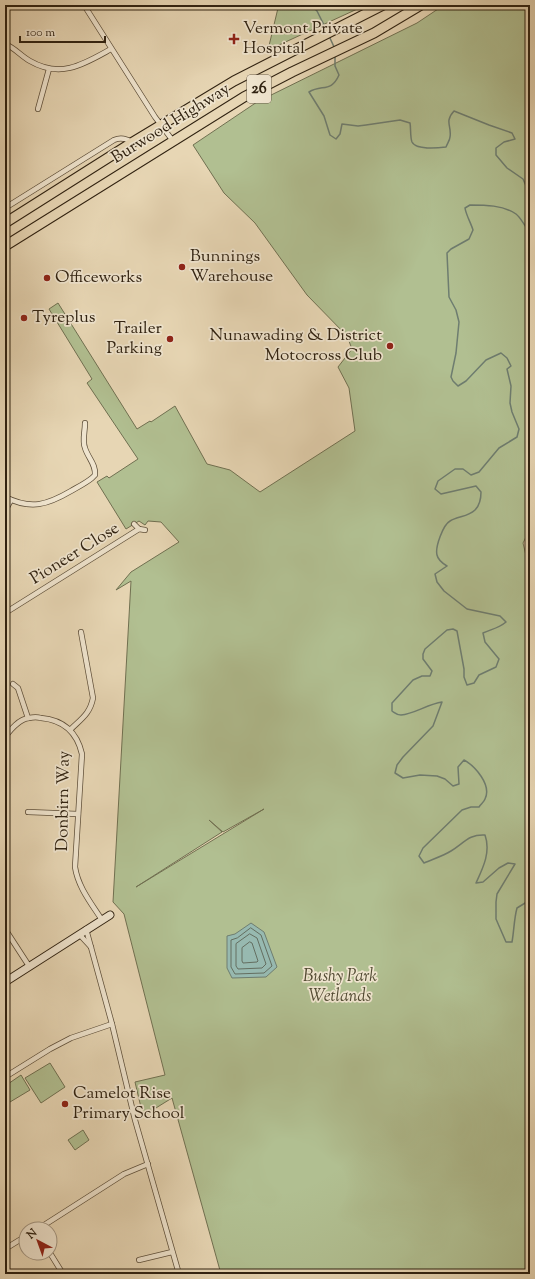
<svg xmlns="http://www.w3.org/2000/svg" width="535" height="1279" viewBox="0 0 535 1279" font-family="'Sorts Mill Goudy',serif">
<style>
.green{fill:#b1bf91;stroke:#707051;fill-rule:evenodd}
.water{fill:#97b9b0;stroke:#6e7d70}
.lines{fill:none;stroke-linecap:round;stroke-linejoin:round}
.shore{stroke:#646e60;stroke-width:1}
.stream{stroke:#6e7d70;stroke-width:1.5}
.street-casing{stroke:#5e4f3a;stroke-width:6}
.secondary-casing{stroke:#302211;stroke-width:9}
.highway-casing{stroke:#302211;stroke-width:11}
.street{stroke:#efe4ce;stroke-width:4.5}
.secondary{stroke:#efe4ce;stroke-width:7}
.highway{stroke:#e7d6b4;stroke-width:9}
.poi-dot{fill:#8f2418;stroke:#efe4ce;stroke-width:1.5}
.labels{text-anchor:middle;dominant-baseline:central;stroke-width:3.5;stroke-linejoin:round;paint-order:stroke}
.shield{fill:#efe4ce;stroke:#695c4a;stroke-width:1}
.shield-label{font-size:16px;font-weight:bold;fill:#302211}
.poi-label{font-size:17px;fill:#302211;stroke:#efe4ce;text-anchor:start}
.street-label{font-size:17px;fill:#302211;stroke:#efe4ce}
.park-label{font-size:17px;font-style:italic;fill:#504931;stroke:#efe4ce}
</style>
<rect width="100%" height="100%" fill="#e7d6b4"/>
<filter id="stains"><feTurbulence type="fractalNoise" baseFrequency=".005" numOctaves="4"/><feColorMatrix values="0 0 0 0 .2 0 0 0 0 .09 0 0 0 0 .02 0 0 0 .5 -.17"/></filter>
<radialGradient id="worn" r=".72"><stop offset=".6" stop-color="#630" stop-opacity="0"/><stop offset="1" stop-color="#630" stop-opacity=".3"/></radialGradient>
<g class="green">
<polygon points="276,5 366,5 268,50 278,8"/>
<path d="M444 5H530V529L523 543 530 572V1274H221L172 1098 143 1116 135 1082 165 1075 124 914 113 902 131 581 116 590 131 572 179 542 161 522 148 521 145 525 139 521 126 529 97 482 107 476 109 478 138 459 87 383 92 379 49 309 58 303 137 429 150 421 151 422 175 406 207 464 230 470 260 492 355 431 349 388 338 367 352 349 347 336 307 295 255 223 224 193 193 145 257 102 417 23ZM264 809 136 887 222 832 209 820 223 832Z"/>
<polygon points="50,1063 65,1087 41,1103 25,1078"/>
<polygon points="21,1075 30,1090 5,1105 5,1086"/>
<polygon points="83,1130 89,1140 75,1150 68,1140"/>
</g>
<polygon class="water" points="251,923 264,932 277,967 266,977 232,978 227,968 227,936 235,934"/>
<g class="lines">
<g class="shore">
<polygon points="251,928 261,935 272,966 264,973 235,974 231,967 231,940 237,938"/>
<polygon points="250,934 257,938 266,964 262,968 238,969 236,966 236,944"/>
<polygon points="250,942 252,943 258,961 257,962 243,963 242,961 242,948"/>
</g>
<g class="stream">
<polyline points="311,5 317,11 327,31"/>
<polyline points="329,36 335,49"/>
<path d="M335 55V66L339 75C331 93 322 84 309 92L324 116 330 135 336 139 340 134 342 124 358 126 366 125 400 120 410 123C411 128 410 137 412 142 416 150 438 148 446 147 447 144 450 140 450 137 452 126 444 122 454 111L489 125 512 133 515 139 504 142 496 148V155L507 168 523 179 530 195 529 208 530 213"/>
<path d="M530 228 526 227C523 223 520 217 516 214 503 205 485 205 470 205L465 208C466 215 471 223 473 230L469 239 451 249 447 253 449 297 456 310 459 322 456 353 451 377 453 381 458 386 466 381 486 360 501 353 507 358 511 366 507 369 511 386 510 403 512 412 519 429 517 437 499 448 479 472 471 475 463 469H455L438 481 435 489 441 494 476 486 481 492C481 499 480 505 475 510 468 517 458 516 450 521 443 525 435 547 437 555 438 560 442 563 447 566L435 574 437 582 444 591 467 609 500 616 506 622C499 628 492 629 483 633L485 642 499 659 496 667 479 675 474 683 467 685 464 677V669L457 631 453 629 447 630 425 649 423 654V659L432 671 430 676H422L413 680 392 703V711C395 713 397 715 401 715 414 714 428 704 442 702L433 726 403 757 397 765 395 773 403 778 420 775 437 776 445 779 453 786 459 784 458 767 464 760C475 766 492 785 485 799 484 802 481 804 479 807H471L462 810 423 848 419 856 424 863C433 859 443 856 451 851 464 843 469 834 485 835 491 852 483 868 476 883L483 882 499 868 508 863 515 864 497 894 496 902V919L506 942H512C514 931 514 919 517 908L530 900"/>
</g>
<g class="street-casing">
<g id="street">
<polyline points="84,5 155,117 173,141"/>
<path d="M5 44C15 48 21 56 30 61 61 79 84 64 111 49"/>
<polyline points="38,109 49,69"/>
<path d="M5 208 114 140C121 137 126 139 133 142"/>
<polyline points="5,409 7,433 5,449"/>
<path d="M5 497C31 510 47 505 71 491 78 487 86 483 92 478L95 475C96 464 88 458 85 448 82 440 85 432 85 423"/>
<polyline points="5,511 11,500"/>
<polyline points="134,524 139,529 145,530"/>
<polyline points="5,613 139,529"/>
<polyline points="13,684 18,688 28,718"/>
<path d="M70 730C81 719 90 714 93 698L81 632"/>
<path d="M5 737C11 729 19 719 29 718 33 717 38 717 41 718 64 720 77 732 82 754L75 867C78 887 91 903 102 920"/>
<polyline points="28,812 78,814"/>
<polyline points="5,929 29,966"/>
<polyline points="86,929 112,1024 135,1120 179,1274"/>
<polyline points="79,934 91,947"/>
<polyline points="5,1077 50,1049 71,1038 112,1024"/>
<polyline points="38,1229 124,1174 148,1164"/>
<polyline points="5,1249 26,1236"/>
<polyline points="50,1253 63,1274"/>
<polyline points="139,1260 172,1252"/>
</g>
</g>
<g class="secondary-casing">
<polyline id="secondary" points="5,982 110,915"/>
</g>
<g class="highway-casing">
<g id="highway">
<polyline points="5,223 133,142 234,81 383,5"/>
<polyline points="5,246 244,97 292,72 374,33 421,5"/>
</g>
</g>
<use href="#street" class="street"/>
<use href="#secondary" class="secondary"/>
<use href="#highway" class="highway"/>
</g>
<g class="poi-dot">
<path d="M232 33h4v4h4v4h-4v4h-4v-4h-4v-4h4z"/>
<circle cx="182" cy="267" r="4"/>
<circle cx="47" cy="278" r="4"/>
<circle cx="24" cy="318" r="4"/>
<circle cx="170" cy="339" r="4"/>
<circle cx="390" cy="346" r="4"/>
<circle cx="65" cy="1104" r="4"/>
</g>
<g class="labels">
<rect class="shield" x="247" y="75" width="24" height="28" rx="3"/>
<g class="shield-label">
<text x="259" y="89">26</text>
</g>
<g class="poi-label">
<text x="243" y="29">Vermont Private<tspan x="243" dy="20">Hospital</tspan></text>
<text x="190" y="257">Bunnings<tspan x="190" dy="20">Warehouse</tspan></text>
<text x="55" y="278">Officeworks</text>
<text x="32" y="318">Tyreplus</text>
<text x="162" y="329" text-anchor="end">Trailer<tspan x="162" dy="20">Parking</tspan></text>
<text x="382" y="336" text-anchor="end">Nunawading &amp; District<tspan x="382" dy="20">Motocross Club</tspan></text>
<text x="73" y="1094">Camelot Rise<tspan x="73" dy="20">Primary School</tspan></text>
</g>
<g class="street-label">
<text transform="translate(171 124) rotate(-32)">Burwood Highway</text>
<text transform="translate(75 554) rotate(-32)">Pioneer Close</text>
<text transform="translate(64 801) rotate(-89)">Donbirn Way</text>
</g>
<g class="park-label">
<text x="340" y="977">Bushy Park<tspan x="340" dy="20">Wetlands</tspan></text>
</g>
</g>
<rect width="535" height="1279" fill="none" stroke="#e7d6b4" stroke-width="20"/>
<rect x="6" y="6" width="523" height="1267" fill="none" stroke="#302211" stroke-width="2"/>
<rect x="10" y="10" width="515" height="1259" fill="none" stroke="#302211"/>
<g transform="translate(38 1241) rotate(319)"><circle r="19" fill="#efe4ce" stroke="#a39682"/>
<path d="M0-3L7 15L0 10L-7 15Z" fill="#8f2418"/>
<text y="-6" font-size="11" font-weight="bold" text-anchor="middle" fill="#302211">N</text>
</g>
<path d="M20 36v6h85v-6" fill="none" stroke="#302211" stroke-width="2"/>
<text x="26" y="36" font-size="12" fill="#302211" stroke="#efe4ce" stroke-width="3" paint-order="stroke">100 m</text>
<rect width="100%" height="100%" filter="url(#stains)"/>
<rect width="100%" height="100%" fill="url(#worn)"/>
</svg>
